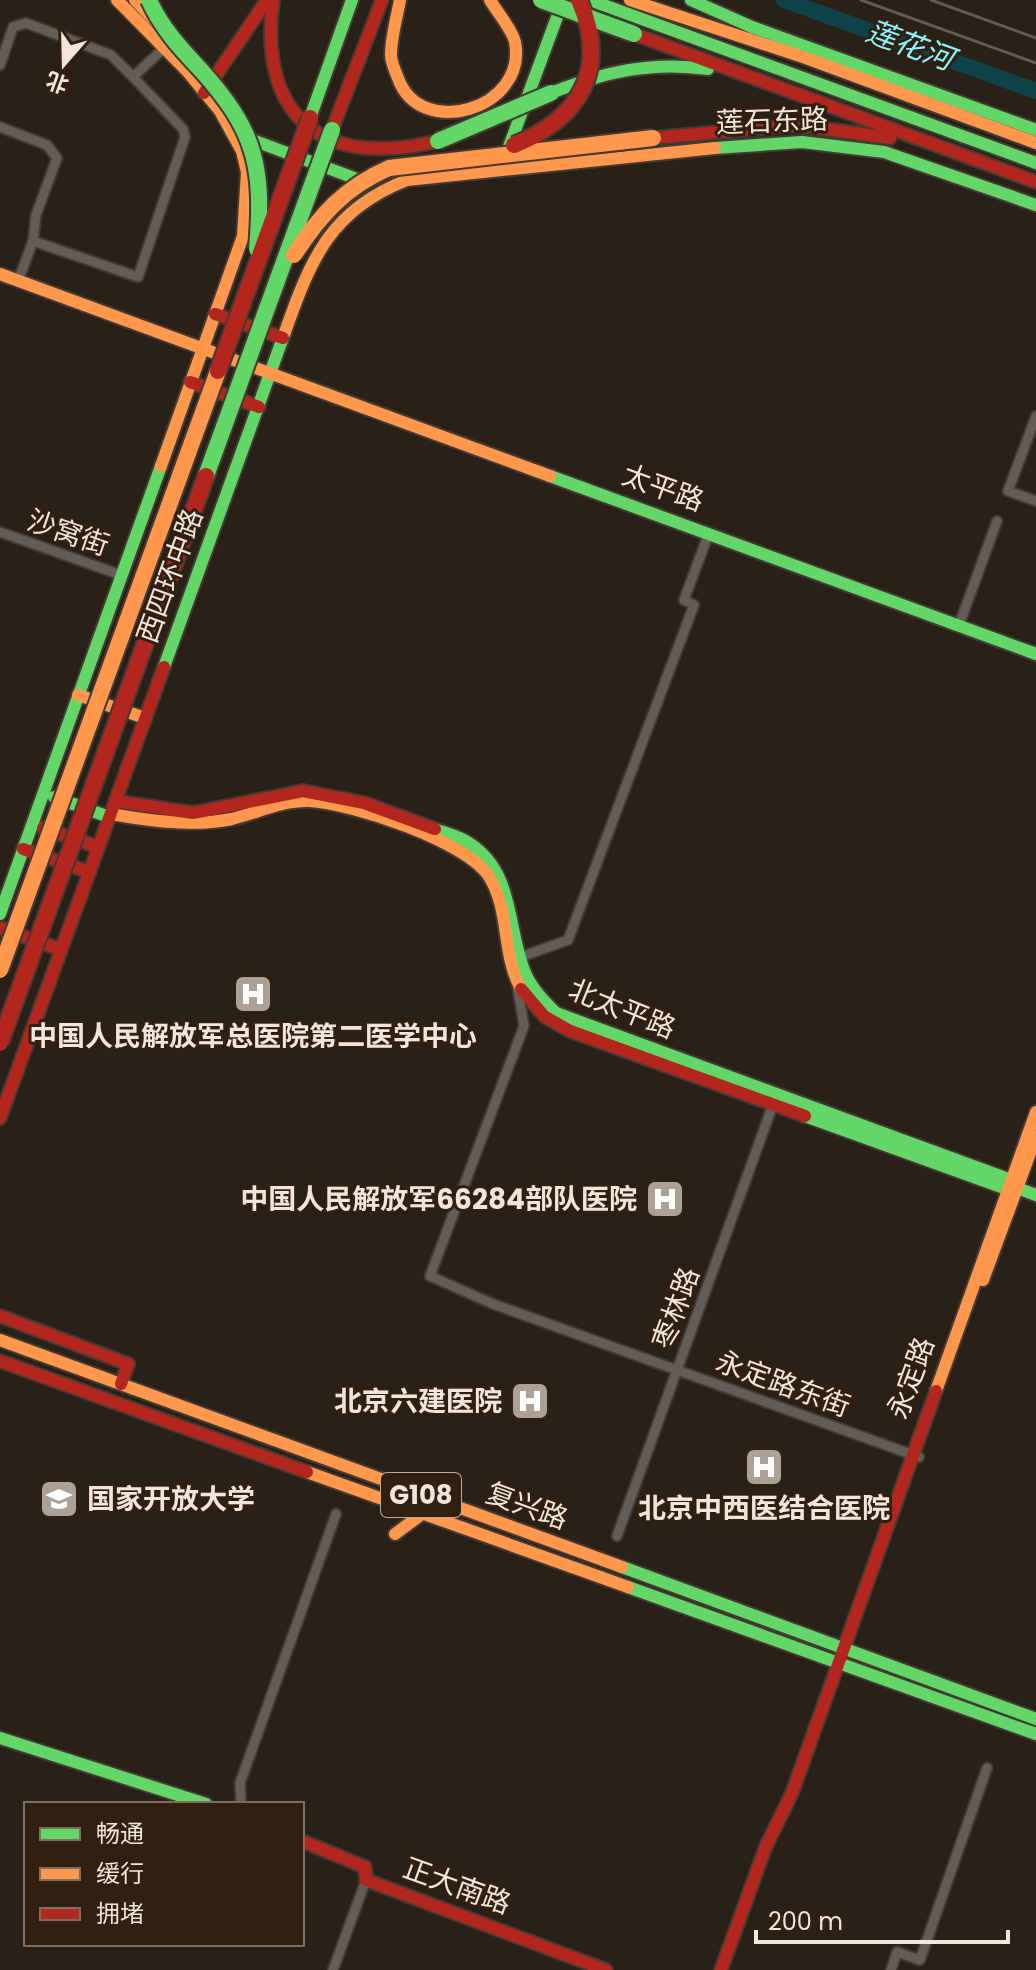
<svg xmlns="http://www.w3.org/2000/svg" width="1036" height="1970" viewBox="0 0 1036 1970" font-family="Poppins,'Noto Sans SC',sans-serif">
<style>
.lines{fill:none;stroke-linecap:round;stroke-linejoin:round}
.river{stroke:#0e4449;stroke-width:16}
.street-casing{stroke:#433a34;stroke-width:13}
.fast-casing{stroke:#433a34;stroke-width:16}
.slow-casing{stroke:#433a34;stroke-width:16}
.jam-casing{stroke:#433a34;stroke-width:16}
.street{stroke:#645c56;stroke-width:9}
.fast{stroke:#63d668;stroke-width:12}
.slow{stroke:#ff974d;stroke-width:12}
.jam{stroke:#b3261e;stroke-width:12}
.rail{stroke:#635c54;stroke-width:3}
.fast-bridge-casing{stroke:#433a34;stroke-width:20;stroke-linecap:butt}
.slow-bridge-casing{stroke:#433a34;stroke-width:20;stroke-linecap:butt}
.jam-bridge-casing{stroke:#433a34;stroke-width:20;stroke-linecap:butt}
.fast-bridge{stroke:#63d668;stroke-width:16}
.slow-bridge{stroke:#ff974d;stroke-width:16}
.jam-bridge{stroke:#b3261e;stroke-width:16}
.labels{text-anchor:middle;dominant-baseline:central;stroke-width:6;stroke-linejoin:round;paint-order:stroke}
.shield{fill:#311f10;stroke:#b8aa9f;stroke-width:2}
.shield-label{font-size:26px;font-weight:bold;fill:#f2e5dc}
.street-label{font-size:28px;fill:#f2e5dc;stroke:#311f10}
.poi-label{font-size:28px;font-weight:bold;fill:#f2e5dc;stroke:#311f10}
.water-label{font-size:30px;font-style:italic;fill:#86f3ff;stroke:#311f10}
</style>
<rect width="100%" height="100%" fill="#292018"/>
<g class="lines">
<polyline class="river" points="784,0 1036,91"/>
<g class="street-casing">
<g id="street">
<polyline points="0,65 13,27 26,23 111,55 133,77"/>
<polyline points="0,127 47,145 57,158 36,215 33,241"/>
<polyline points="18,281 33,241 138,277 185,137 183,129 133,77 163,49"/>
<polyline points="1036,416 1008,491 1036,501"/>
<polyline points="0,532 121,575"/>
<polyline points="959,625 997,521"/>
<polyline points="515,959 568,940 694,605 684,600 709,533"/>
<polyline points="518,990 524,1026 430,1276 493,1304 919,1457"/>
<polyline points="617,1536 775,1099"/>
<polyline points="241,1804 240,1783 336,1514"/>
<polyline points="333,1970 366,1880"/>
<polyline points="891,1970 897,1952 920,1960 987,1768"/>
</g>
</g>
<g class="fast-casing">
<g id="fast">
<polyline points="590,0 1036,163"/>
<polyline points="691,0 752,27 1036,130"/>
<path d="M551 93C604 72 651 61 708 69"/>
<polyline points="310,118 352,0"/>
<polyline points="247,138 365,182"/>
<polyline points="715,148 802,142 884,152 1036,205"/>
<polyline points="507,152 563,1"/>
<polyline points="550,476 1036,654"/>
<polyline points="164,667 285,332"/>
<polyline points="54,797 109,817"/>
<path d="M435 829C445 833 459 836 469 843 516 873 506 930 526 975 533 990 544 1001 556 1013L1011 1180 1017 1188"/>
<polyline points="0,914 161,466"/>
<polyline points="805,1116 1007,1189 1017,1188 1036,1195"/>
<polyline points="622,1567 1036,1719"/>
<polyline points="628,1587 1036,1734"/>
<polyline points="0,1738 206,1804"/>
</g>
</g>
<g class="slow-casing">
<g id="slow">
<polyline points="117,0 187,71 220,111 242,151 247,172 243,236 161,466"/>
<polyline points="135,0 159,25"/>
<path d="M400 0C397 17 391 37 391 55 391 62 395 71 398 78 420 141 528 109 515 42 512 29 497 12 490 0"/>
<polyline points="630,0 806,58 1036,143"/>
<polyline points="0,274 550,476"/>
<path d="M285 332C311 259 330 210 407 180L715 148"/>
<polyline points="78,695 145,718"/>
<path d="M111 814C151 821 192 827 232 819 257 813 282 800 309 801 351 803 468 841 490 878 510 912 502 955 521 989"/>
<polyline points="983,1280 1036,1137"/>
<polyline points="0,1340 622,1567"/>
<polyline points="936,1391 1036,1112"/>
<polyline points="307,1472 628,1587"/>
<polyline points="395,1534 422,1514"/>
</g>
</g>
<g class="jam-casing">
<g id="jam">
<path d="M273 0C258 119 324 169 438 141"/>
<polyline points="634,34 1036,182"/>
<polyline points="204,93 267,0"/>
<polyline points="332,130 382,0"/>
<polyline points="653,138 798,125 890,138"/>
<polyline points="215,314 283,338"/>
<polyline points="190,382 259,407"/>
<polyline points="115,801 193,813 303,791 364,803 435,829"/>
<polyline points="43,828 98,847"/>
<polyline points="23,849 89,872"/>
<polyline points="0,928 60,949"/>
<polyline points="521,989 544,1016 570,1031 805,1116"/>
<polyline points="0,1118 164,667"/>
<polyline points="0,1316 128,1364"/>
<polyline points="0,1361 307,1472"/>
<polyline points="121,1384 128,1364"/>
<polyline points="302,1841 365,1867 366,1880 606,1970"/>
<polyline points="721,1970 766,1846 792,1793 936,1391"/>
</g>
</g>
<use href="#street" class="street"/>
<use href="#fast" class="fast"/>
<use href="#slow" class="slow"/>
<use href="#jam" class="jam"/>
<g class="rail">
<polyline points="861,0 1036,63"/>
<polyline points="931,0 1036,38"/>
</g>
<g class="fast-bridge-casing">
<g id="fast-bridge">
<path d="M149 0C161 27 180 48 200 69 256 131 264 167 257 249"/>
<polyline points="541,0 634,34"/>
<polyline points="438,141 551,93"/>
<polyline points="206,476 332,130"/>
</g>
</g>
<g class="slow-bridge-casing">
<g id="slow-bridge">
<path d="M294 255C320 215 345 187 389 168L653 138"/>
<polyline points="0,970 218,371"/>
</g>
</g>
<g class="jam-bridge-casing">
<g id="jam-bridge">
<path d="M514 145C581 118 609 68 579 0"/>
<polyline points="218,371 310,118"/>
<polyline points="0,1043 206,476"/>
</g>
</g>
<use href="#fast-bridge" class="fast-bridge"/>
<use href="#slow-bridge" class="slow-bridge"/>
<use href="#jam-bridge" class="jam-bridge"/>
</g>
<defs>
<g id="hospital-square" transform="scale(2)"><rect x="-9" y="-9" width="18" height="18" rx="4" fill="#aca097" stroke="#311f10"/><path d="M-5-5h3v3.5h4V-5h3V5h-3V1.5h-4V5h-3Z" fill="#fff"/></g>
<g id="university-square" transform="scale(2)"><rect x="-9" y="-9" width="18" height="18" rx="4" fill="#aca097" stroke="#311f10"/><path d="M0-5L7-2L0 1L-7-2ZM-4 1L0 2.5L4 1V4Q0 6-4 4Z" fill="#fff"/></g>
</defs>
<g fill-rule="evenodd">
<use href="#hospital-square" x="253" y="994"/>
<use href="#hospital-square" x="665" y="1199"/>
<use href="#hospital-square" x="530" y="1401"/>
<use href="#hospital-square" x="764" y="1467"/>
<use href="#university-square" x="59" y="1499"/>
</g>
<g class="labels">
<rect class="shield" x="381" y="1473" width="80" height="44" rx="6"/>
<g class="shield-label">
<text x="421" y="1495">G108</text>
</g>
<g class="street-label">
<text transform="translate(772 121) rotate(-2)">莲石东路</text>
<text transform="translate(663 488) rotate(20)">太平路</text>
<text transform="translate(68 533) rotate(19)">沙窝街</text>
<text transform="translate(170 576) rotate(-70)">西四环中路</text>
<text transform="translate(622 1009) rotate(22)">北太平路</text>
<text transform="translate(676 1308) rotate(-70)">枣林路</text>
<text transform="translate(911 1378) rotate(-70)">永定路</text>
<text transform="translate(783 1384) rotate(20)">永定路东街</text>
<text transform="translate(527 1506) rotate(20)">复兴路</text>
<text transform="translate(457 1886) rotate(20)">正大南路</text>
</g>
<g class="poi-label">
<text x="253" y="1036">中国人民解放军总医院第二医学中心</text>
<text x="637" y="1199" text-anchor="end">中国人民解放军66284部队医院</text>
<text x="502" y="1401" text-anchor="end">北京六建医院</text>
<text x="87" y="1499" text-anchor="start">国家开放大学</text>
<text x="764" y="1508">北京中西医结合医院</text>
</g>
<g class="water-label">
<text transform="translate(910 45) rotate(20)">莲花河</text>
</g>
</g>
<rect x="24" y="1802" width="280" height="144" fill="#311f10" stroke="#7e6e62" stroke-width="2"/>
<rect x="40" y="1828" width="40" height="12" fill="#63d668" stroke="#7e6e62" stroke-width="2"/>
<text x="96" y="1842" font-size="24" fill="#f2e5dc">畅通</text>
<rect x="40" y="1868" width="40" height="12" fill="#ff974d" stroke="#7e6e62" stroke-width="2"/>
<text x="96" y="1882" font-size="24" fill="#f2e5dc">缓行</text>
<rect x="40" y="1908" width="40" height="12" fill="#b3261e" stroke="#7e6e62" stroke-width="2"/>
<text x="96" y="1922" font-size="24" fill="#f2e5dc">拥堵</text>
<g transform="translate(64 64) rotate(200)" stroke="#311f10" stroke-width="6" paint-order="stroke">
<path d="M0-6L14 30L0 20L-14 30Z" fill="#f2e5dc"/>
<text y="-12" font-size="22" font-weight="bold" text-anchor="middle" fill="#f2e5dc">北</text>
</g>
<path d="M756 1930v12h252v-12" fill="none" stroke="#f2e5dc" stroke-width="4"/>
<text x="768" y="1930" font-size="24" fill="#f2e5dc" stroke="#311f10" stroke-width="6" paint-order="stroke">200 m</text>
</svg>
